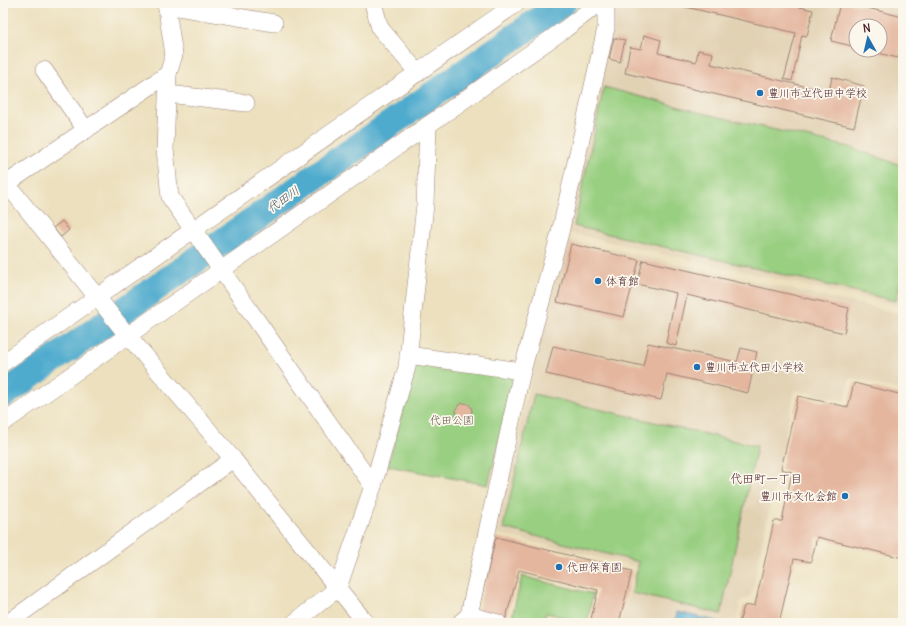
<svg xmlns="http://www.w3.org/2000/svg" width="906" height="626" viewBox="0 0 906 626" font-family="Delius,'Klee One',sans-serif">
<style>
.built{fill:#e2d2b4;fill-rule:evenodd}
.green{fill:#99cf81;stroke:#727756}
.water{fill:#50abce;stroke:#4d657c}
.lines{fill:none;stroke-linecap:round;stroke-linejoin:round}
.river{stroke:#50abce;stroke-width:27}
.building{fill:#e4b69e}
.minor-casing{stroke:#9b8074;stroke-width:18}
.minor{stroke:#fff;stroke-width:17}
.poi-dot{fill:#1f6fb2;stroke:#fbf7ec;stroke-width:1.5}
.labels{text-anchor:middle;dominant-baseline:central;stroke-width:3.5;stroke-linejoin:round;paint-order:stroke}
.poi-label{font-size:11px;fill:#4a1f2b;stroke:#fbf7ec;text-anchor:start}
.park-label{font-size:11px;fill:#625445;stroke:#fbf7ec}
.water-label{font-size:12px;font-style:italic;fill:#4c576c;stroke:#fbf7ec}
.neighbourhood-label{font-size:12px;fill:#4a1f2b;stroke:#fbf7ec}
</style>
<rect width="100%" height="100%" fill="#fbf7ec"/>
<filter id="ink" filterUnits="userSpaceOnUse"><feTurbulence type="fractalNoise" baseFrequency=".025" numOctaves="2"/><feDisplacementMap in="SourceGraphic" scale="8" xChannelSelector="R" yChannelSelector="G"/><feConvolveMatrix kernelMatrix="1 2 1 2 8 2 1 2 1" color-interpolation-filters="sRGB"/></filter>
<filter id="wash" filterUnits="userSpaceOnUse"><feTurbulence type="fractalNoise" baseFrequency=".012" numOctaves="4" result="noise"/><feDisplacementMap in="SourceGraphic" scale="16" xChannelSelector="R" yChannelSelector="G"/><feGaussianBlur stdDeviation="0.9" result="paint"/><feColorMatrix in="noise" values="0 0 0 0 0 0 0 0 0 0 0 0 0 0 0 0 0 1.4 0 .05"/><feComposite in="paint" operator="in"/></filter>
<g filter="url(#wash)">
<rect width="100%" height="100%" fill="#ece0be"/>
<g class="built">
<path d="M620 3H871L903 10V307L566 232 613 7ZM856 26H880V50H856Z"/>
<polygon points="563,239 903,314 903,391 850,378 845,401 795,390 751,595 740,602 736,623 621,623 635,566 495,533"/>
</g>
<g class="green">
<polygon points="604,87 702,113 849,147 903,166 903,270 896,301 574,226"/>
<polygon points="419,362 509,375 514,382 488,485 388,466 414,367"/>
<polygon points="534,394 757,446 721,614 632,593 639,562 503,528"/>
<polygon points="522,576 593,594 587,623 546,613 543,623 532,623 512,617"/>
</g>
<polygon class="water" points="677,612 725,623 675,623"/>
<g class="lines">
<polyline class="river" points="3,395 563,3"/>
</g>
<g id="blocks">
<g class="building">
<polygon points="669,3 782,3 813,10 807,36 802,35 792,81 784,79 796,33"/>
<polygon points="840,3 848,3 903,17 903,36 898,58 870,51 880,50 880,26 856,26 856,47 831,41"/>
<polygon points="644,35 661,40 658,53 696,62 698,50 713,53 711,64 829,92 832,77 864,86 854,127 625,73 630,47 641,49"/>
<polygon points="614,38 625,40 620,62 609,59"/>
<polygon points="62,221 69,230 61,237 53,228"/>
<polygon points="571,244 639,260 624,317 557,302"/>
<polygon points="643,260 849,308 844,333 687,295 676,346 666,343 676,293 637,284"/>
<polygon points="648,343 737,362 741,348 757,352 748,393 667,374 661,400 546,374 553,346 643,366"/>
<polygon points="854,383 903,395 903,558 817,537 811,562 794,559 779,623 739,623 744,606 755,605 774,521 782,521 792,472 781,469 798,396 848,407"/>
<circle cx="464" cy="411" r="8"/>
<polygon points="496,537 632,571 619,623 590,623 598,590 519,570 506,618 478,611"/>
</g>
</g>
</g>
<g filter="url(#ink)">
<use href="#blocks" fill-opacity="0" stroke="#9b8074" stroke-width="1"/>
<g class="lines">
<g class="minor-casing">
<g id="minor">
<polyline points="166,3 174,55 168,74 165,149 170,197 373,486"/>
<polyline points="373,3 380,28 418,73"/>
<polyline points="166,5 274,23"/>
<polyline points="44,70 86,130"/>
<polyline points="168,94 246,103"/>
<polyline points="3,179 124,331 233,459 366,623"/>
<polyline points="3,186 168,74"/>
<polyline points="408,355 522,371"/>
<polyline points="3,363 517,3"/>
<polyline points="3,423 565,29 599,3"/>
<polyline points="469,615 498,623"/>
<polyline points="8,623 233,459"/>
<polyline points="294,623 338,588 373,486 407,367 425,205 428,125"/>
<polyline points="460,623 469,615 522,371 560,233 606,28 606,3"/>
</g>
</g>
<use href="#minor" class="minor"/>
</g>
</g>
<g class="poi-dot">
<circle cx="760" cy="93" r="4"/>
<circle cx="598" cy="281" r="4"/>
<circle cx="697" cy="367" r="4"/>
<circle cx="845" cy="496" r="4"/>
<circle cx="559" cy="567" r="4"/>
</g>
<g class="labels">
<g class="poi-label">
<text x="768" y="93">豊川市立代田中学校</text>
<text x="606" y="281">体育館</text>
<text x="705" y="367">豊川市立代田小学校</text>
<text x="837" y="496" text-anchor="end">豊川市文化会館</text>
<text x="567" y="567">代田保育園</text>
</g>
<g class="park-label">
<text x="452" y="420">代田公園</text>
</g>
<g class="water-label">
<text transform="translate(283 199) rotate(-35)">代田川</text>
</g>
<g class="neighbourhood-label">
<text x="766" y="478">代田町一丁目</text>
</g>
</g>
<rect width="906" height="626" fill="none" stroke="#fbf7ec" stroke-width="16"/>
<g transform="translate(868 38) rotate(352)"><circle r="19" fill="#fbf7ec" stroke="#b4a19f"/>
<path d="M0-3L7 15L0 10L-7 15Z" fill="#1f6fb2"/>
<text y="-6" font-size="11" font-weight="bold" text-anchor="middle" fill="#4a1f2b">N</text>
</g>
</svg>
